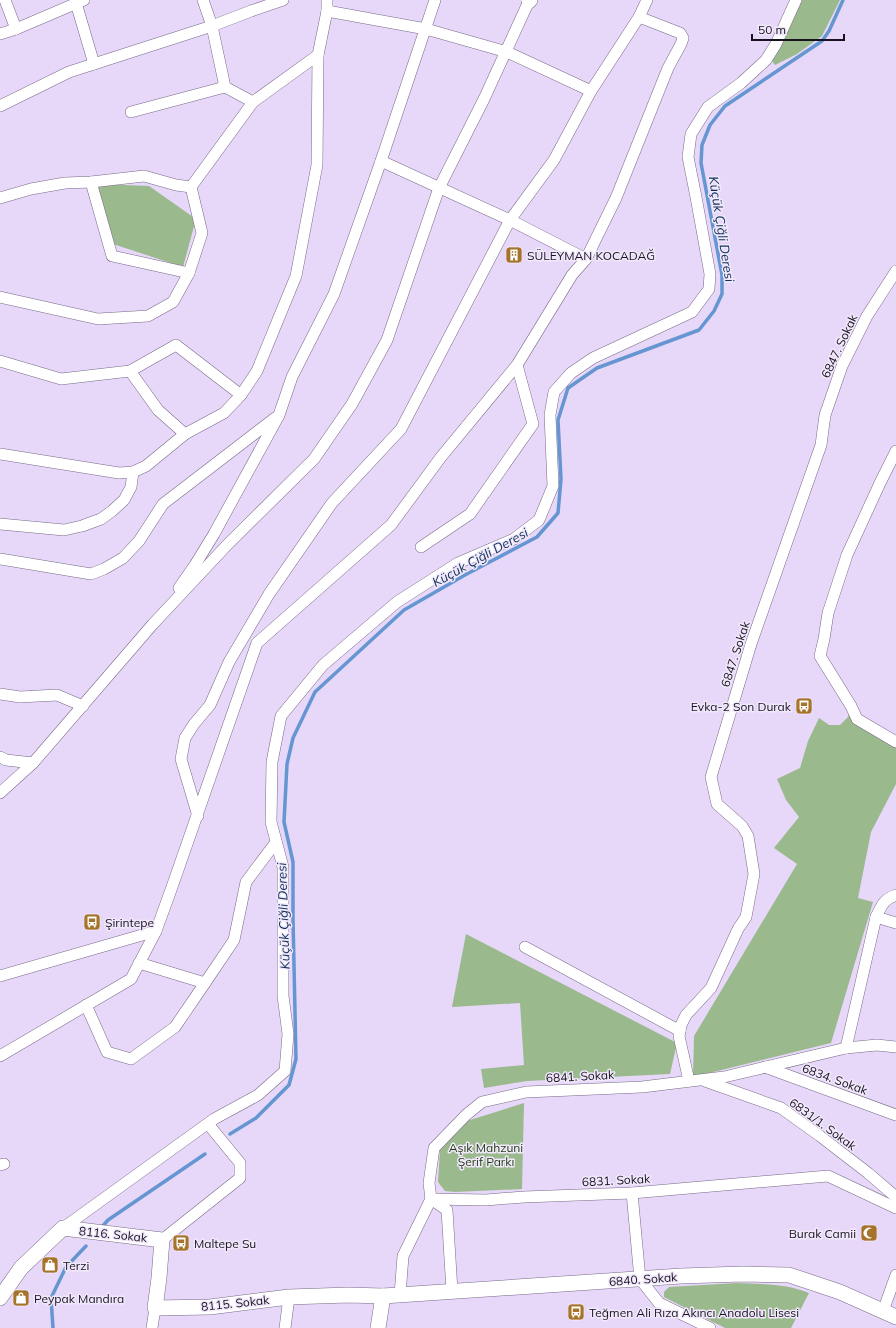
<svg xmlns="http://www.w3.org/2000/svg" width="896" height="1328" viewBox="0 0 896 1328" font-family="Mulish,sans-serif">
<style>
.green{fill:#9ab98c}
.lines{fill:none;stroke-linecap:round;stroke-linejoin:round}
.stream{stroke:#6596d1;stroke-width:3.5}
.street-casing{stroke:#786a87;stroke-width:12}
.secondary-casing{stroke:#786a87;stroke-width:16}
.street{stroke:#fff;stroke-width:11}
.secondary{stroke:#fff;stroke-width:15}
.labels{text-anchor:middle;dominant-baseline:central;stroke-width:3;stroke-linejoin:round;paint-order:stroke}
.poi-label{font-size:12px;fill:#17121d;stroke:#f1e8fc;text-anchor:start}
.street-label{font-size:12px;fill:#17121d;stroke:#f1e8fc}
.park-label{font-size:12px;fill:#1d3a0b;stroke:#f1e8fc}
.water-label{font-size:13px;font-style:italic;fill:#0e3057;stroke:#f1e8fc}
</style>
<rect width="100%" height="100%" fill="#e7d8f9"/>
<g class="green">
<polygon points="802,0 840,0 822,36 797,54 775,65 771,60"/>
<polygon points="97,184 149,186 196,219 183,267 113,244"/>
<polygon points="851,706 857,719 896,742 896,784 871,832 858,898 873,902 831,1043 693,1077 694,1036 797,864 774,848 799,817 786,800 777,779 800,768 808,741 819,718 829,725 840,725 848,717"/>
<polygon points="466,934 677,1043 670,1074 527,1081 484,1088 481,1069 524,1065 520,1003 452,1007"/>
<polygon points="524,1103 522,1189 455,1192 445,1191 438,1182 440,1150 467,1121"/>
<path d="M737 1283C760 1284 788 1284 809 1293L791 1328H725L664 1297V1292L669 1287Z"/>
</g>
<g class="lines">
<g class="stream">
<polyline points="230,1134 256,1118 289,1085 296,1059 293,918 293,862 284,822 287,764 293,738 315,692 404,610 465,575 537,537 558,513 561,479 558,420 568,388 597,368 699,330 714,311 722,294 722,275 701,163 702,145 710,125 725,106 822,41 829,31 843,0"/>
<polyline points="102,1227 108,1220 205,1154"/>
<polyline points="53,1328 51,1298 66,1267 86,1246"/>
</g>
<g class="street-casing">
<g id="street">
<polyline points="5,0 16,29"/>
<polyline points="203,0 212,26 225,87 253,102"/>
<polyline points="76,3 94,64"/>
<polyline points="327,11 426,29 507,52 591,91"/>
<polyline points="0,34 16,29 84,0"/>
<polyline points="0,106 69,72 212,26 251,11 283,0"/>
<polyline points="131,112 225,87"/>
<polyline points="381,161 510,220 586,259"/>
<polyline points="91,182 112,256 189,273"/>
<polyline points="0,198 31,189 65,183 91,182 144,176 176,185 191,187"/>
<polyline points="0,297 98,319 148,316 173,302 189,273 202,233 191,187 253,102 318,55 327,11 327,0"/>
<polyline points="0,361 61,379 130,371 176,345 241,395"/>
<polyline points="130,371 158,410 185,434"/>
<polyline points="896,451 880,483 847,555 828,613 824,639 820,656 851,706 857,719 896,742"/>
<polyline points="0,454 119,473 133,472 146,466 185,434 224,413 241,395 257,371 296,276 317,165 318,55"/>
<polyline points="0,524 64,530 82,526 101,519 112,511 124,500 131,487 133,472"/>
<polyline points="421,547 470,514 533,424 517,365"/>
<polyline points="0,559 91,574 104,569 123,558 139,541 163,504 275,418"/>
<polyline points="179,588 195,565 214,534 279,415 292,377 334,294 381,161 435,0"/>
<polyline points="0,694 20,697 57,695 83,706"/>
<polyline points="0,757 6,760 33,763"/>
<polyline points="0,793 33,763 153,624 227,545 314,459 352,404 387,340 439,188 484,99 529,1 527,0"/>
<polyline points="198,816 181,759 185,738 194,724 210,705 229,662 269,594 332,503 401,429 510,220 554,160 591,91 639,17"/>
<polyline points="876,917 896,923"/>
<polyline points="525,947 680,1031"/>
<polyline points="139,963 205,983"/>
<polyline points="0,976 156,931"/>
<polyline points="86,1005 107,1052 131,1059 175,1027 205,983 234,940 246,882 276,842"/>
<path d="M846 1048 876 917C882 905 883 900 896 895"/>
<polyline points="0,1056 131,979 156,931 172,887 257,643 391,525 441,457 517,365 572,275 586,259 616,198 668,68 681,44 683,38 680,33 639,17 647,0"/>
<polyline points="765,1067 896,1115"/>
<polyline points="689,1081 679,1036 681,1025 686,1015 711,988 738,929 746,917 754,874 748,836 742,826 717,804 711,777 751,644 821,445 825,415 842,366 867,316 896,271"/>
<polyline points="705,1081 781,1108 820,1136 868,1173 896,1197"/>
<polyline points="0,1165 4,1164"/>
<polyline points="632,1193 640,1279 659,1303 710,1328"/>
<polyline points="63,1228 214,1119 258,1095 285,1071 288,1034 283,996 283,867 271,822 272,762 281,716 323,665 397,602 458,563 514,539 539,520 553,486 550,415 554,392 571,373 593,358 692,312 709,289 710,274 696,197 688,157 691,134 708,107 741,83 766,60 776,44 796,0"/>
<polyline points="162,1240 240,1178 240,1163 208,1124"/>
<polyline points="452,1291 447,1210 431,1199 429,1183 434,1148 466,1115 482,1102 526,1092 642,1087 724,1077 846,1048 877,1045 896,1047"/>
<polyline points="400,1295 403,1256 431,1199 486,1200 524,1197 632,1193 828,1176 896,1208"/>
<polyline points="883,1311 896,1275"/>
<polyline points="152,1328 155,1308"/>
<polyline points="285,1328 289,1297"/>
</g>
</g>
<g class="secondary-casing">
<g id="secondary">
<polyline points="529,1 530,0"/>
<polyline points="0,1298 21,1268 63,1228 162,1240 159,1278 155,1308 210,1307 289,1297 348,1295 383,1296 681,1276 743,1274 789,1275 840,1292 896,1317"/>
<polyline points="378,1328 383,1296"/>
</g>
</g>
<use href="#street" class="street"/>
<use href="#secondary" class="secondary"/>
</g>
<defs>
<g id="building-square" transform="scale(0.9)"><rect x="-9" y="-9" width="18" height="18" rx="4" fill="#a57329" stroke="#f1e8fc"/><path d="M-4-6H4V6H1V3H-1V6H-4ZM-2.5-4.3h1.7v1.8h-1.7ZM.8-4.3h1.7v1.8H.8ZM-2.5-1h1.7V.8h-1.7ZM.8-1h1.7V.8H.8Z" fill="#fff"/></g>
<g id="bus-square" transform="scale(0.9)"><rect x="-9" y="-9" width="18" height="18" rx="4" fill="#a57329" stroke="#f1e8fc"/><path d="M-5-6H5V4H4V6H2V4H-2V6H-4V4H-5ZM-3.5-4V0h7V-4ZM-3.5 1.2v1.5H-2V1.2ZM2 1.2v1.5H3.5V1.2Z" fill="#fff"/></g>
<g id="mosque-square" transform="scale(0.9)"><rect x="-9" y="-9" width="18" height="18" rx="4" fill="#a57329" stroke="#f1e8fc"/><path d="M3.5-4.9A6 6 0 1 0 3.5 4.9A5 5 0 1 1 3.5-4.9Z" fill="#fff"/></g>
<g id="shop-square" transform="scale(0.9)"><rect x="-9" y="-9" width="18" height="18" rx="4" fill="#a57329" stroke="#f1e8fc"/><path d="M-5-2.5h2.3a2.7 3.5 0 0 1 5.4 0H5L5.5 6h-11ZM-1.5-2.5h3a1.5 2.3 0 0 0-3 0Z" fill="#fff"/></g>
</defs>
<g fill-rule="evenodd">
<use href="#building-square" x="514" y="255"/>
<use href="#bus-square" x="804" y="706"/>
<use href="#bus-square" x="92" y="922"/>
<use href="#mosque-square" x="869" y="1233"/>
<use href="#bus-square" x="181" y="1243"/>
<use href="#shop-square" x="50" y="1265"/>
<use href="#shop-square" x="21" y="1298"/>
<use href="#bus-square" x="576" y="1312"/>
</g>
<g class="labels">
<g class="poi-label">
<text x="527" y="255">SÜLEYMAN KOCADAĞ</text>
<text x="791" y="706" text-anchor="end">Evka-2 Son Durak</text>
<text x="105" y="922">Şirintepe</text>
<text x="856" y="1233" text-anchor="end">Burak Camii</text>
<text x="194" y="1243">Maltepe Su</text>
<text x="63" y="1265">Terzi</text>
<text x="34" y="1298">Peypak Mandıra</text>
<text x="589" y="1312">Teğmen Ali Rıza Akıncı Anadolu Lisesi</text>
</g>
<g class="street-label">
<text transform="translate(839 346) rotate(-65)">6847. Sokak</text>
<text transform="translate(735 654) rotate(-72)">6847. Sokak</text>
<text transform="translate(580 1076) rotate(-3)">6841. Sokak</text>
<text transform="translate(835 1079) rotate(20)">6834. Sokak</text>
<text transform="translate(823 1124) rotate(36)">6831/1. Sokak</text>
<text transform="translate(616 1180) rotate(-3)">6831. Sokak</text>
<text transform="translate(113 1234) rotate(6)">8116. Sokak</text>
<text transform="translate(643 1279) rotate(-4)">6840. Sokak</text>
<text transform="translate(235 1303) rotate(-6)">8115. Sokak</text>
</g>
<g class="park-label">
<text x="486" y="1147">Aşık Mahzuni<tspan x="486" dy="14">Şerif Parkı</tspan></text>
</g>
<g class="water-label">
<text transform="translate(722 229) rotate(81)">Küçük Çiğli Deresi</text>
<text transform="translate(480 557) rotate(-29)">Küçük Çiğli Deresi</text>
<text transform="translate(283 916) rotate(-92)">Küçük Çiğli Deresi</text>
</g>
</g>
<path d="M752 34v6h92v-6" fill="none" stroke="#17121d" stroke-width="2"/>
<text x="758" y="34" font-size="12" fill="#17121d" stroke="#f1e8fc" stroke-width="3" paint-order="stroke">50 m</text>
</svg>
